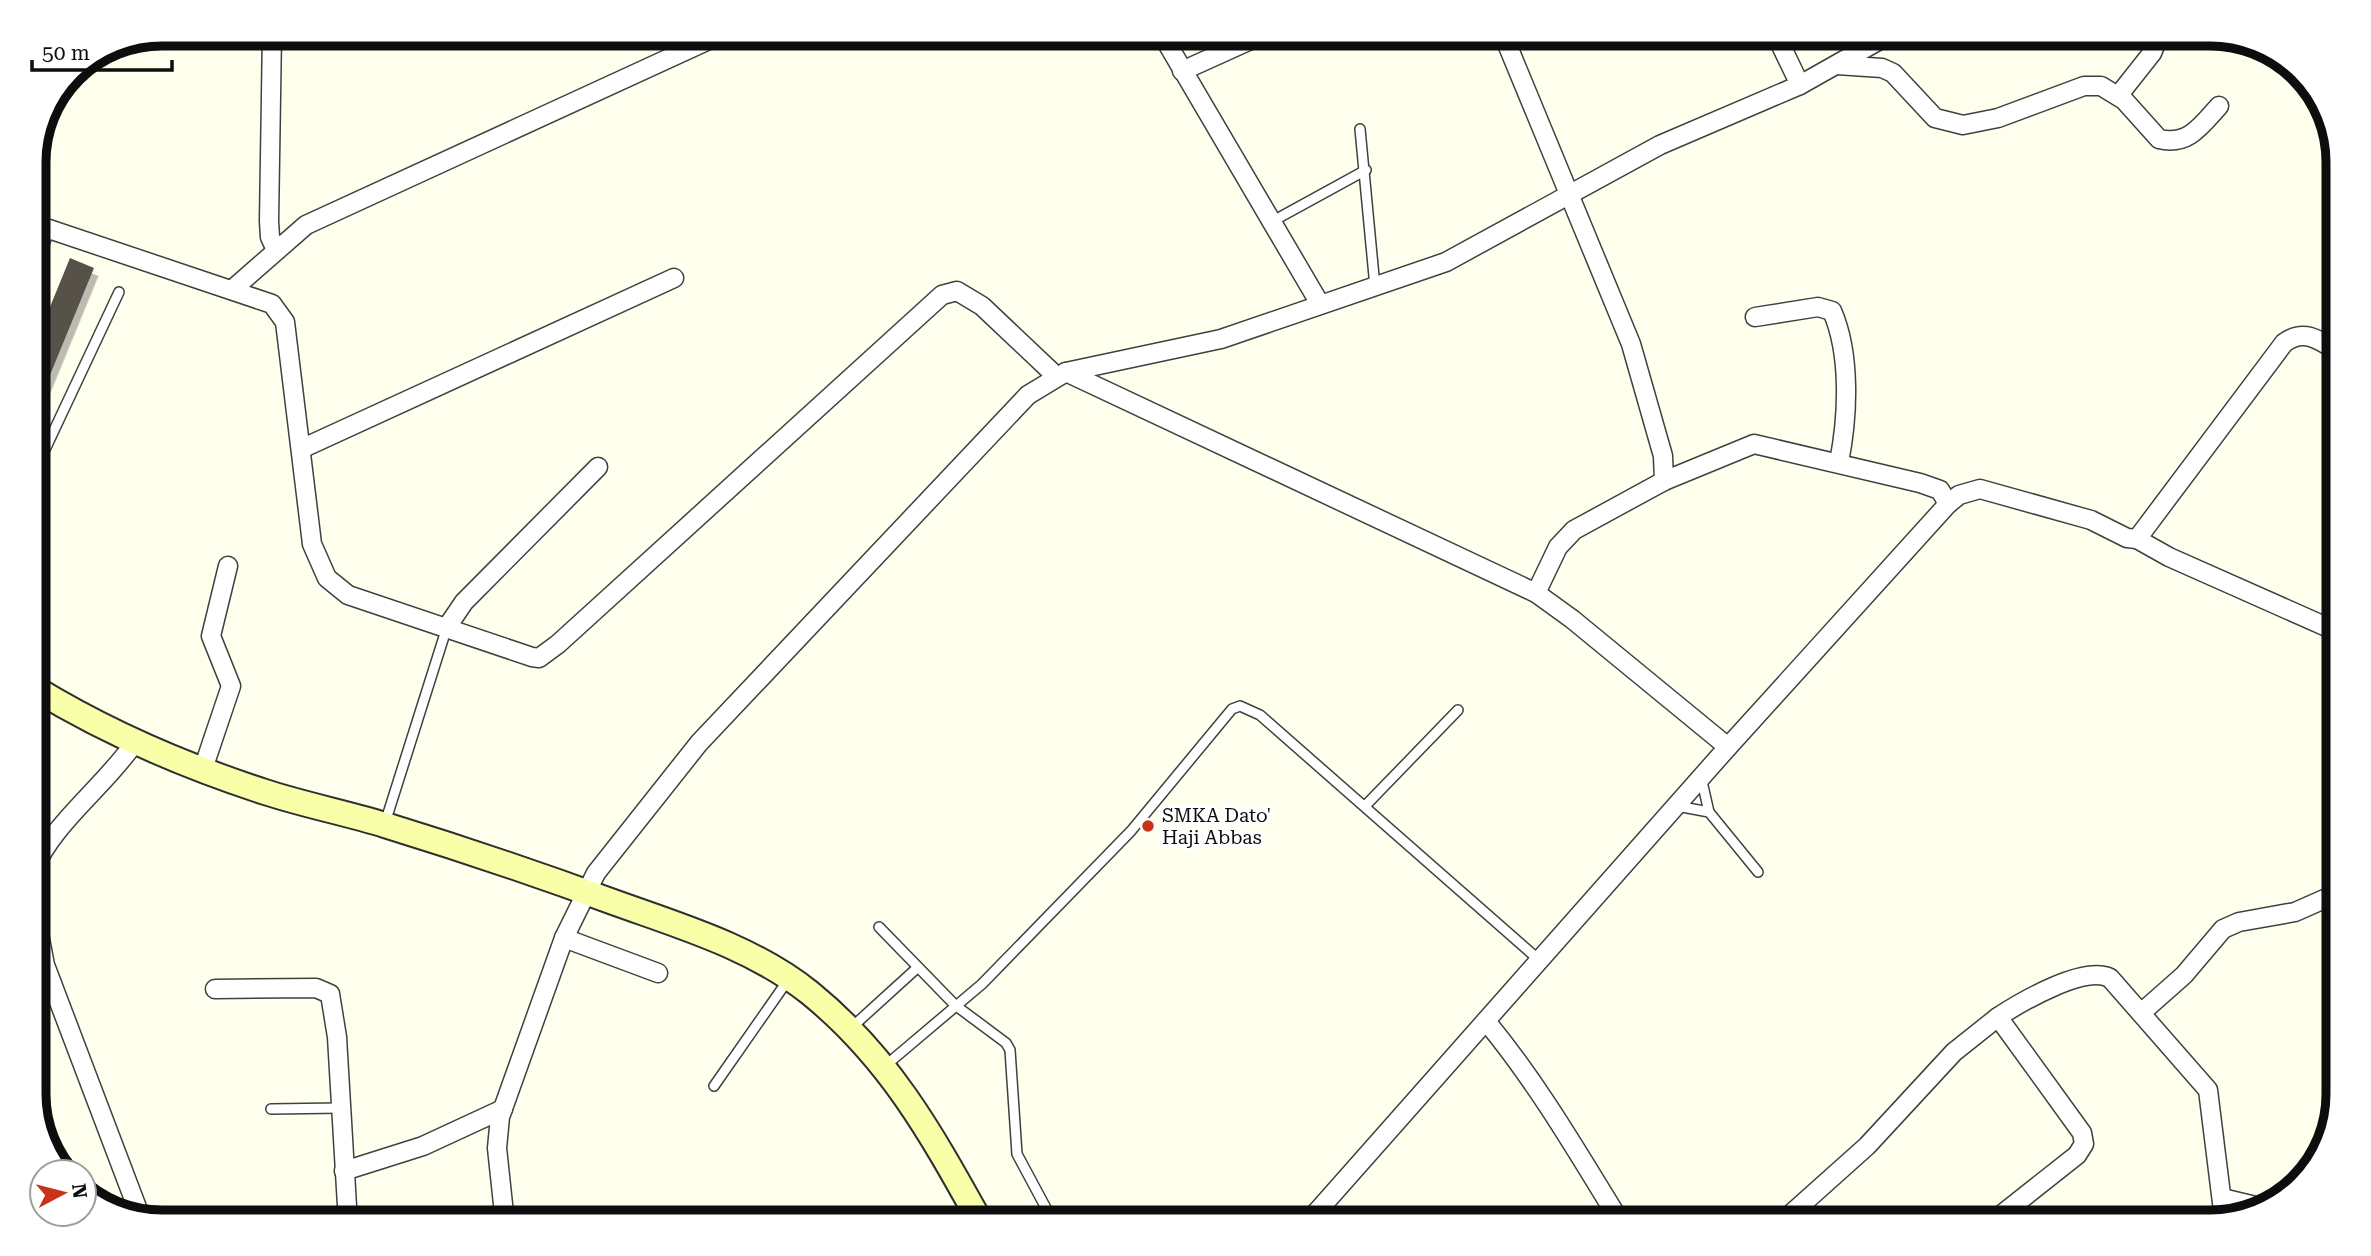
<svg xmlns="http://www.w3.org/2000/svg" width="2371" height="1256" viewBox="0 0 2371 1256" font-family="'Roboto Serif',serif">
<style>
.building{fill:#575149;filter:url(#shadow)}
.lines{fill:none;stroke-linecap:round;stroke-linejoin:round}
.lane-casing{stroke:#404040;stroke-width:12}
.street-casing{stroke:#404040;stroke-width:21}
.secondary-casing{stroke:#2f2f2f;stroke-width:28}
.lane{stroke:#fff;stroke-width:9}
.street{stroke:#fff;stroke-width:18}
.secondary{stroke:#f9ffa9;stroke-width:24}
.poi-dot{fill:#c93119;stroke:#fff;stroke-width:2.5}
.labels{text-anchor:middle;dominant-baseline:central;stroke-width:7;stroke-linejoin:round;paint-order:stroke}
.poi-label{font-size:19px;fill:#0d0d0d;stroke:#fff;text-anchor:start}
.rim{fill:none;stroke:#0d0d0d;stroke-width:9}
</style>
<defs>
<filter id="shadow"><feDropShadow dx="4.5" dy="8" stdDeviation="0" flood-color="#0004"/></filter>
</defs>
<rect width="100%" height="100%" fill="#ffe"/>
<polygon class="building" points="70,258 94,268 34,414 34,346"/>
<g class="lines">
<g class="lane-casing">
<g id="lane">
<polyline points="1360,129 1375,287"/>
<polyline points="1271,222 1366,170"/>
<polyline points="34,473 119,292"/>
<polyline points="1701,777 1709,812"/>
<polyline points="1365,806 1458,710"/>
<polyline points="1677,806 1709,812 1758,872"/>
<polyline points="385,823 447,627"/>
<polyline points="879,927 955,1005 1006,1043 1010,1050 1017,1154 1054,1223"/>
<polyline points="851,1028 917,968"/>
<polyline points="885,1066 982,984 1131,831 1232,709 1240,706 1260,715 1539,960"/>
<polyline points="714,1086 788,980"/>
<polyline points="271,1109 341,1108"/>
</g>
</g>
<g class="street-casing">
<g id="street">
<polyline points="272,33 269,221 270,237 276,250"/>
<polyline points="1161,33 1320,304"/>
<polyline points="1775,33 1800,85"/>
<polyline points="1507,44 1631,344 1663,456 1664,481 1574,530 1558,547 1536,593"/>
<path d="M1837 65 1882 68 1893 73 1935 118 1963 125 1998 118 2084 86H2101L2124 100 2159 139C2188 146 2201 126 2219 106"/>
<polyline points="1182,71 1266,33"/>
<polyline points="2118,96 2152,53 2160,33"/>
<polyline points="34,224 272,304 285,322 312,544 327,578 348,595 532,657 539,658 558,644 942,295 957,291 982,306 1056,376"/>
<polyline points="34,258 45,229"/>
<polyline points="233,289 306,225 724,33"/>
<path d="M1755 317 1818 307 1832 311C1851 354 1848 417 1839 462"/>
<polyline points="1066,372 1536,593 1572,619 1728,747"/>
<polyline points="301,449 674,278"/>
<polyline points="1664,481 1754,444 1920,483 1940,490 1948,504"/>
<polyline points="2137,539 2169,557 2338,632"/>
<polyline points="447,627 464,602 598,467"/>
<polyline points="203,769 231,686 211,636 228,566"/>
<path d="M34 869C53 823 106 785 135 742"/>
<polyline points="34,908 45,965 141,1218"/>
<polyline points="564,938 658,973"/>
<polyline points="215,989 316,988 330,994 337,1037 348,1223"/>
<polyline points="2141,1013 2184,975 2223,929 2239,922 2295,912 2338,893"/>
<path d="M1486 1021C1538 1084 1578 1153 1621 1223"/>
<polyline points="344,1171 423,1146 503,1109"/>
<polyline points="2222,1198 2264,1208"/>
<polyline points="505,1223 497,1148 500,1117 564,938 596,873 699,743 1028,395 1066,372 1221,339 1446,262 1660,145 1800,85 1892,33"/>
<path d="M1307 1223 1728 747 1948 504 1959 495 1980 489 2091 520 2127 538 2137 539 2284 343C2304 328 2320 340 2338 352"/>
<polyline points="1781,1223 1867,1146 1954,1052 1998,1017"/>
<path d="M1991 1223 2077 1155 2084 1144 2082 1133 1998 1017C2021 1002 2084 965 2110 978L2208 1090 2224 1219"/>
</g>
</g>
<g class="secondary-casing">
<path id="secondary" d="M34 688C106 732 185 766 265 792 305 805 346 813 385 825 463 849 540 875 616 903 683 927 754 948 810 993 890 1058 932 1135 981 1223"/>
</g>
<use href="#lane" class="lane"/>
<use href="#street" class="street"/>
<use href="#secondary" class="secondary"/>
</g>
<circle class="poi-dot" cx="1148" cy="826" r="7"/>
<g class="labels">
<g class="poi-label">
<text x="1162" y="815">SMKA Dato'<tspan x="1162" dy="22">Haji Abbas</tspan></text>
</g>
</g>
<path d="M0 0H2371V1256H0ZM162 46H2210A116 116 0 0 1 2326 162V1094A116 116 0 0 1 2210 1210H162A116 116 0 0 1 46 1094V162A116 116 0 0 1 162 46Z" fill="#fff" fill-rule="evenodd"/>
<path class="rim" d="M162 46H2210A116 116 0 0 1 2326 162V1094A116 116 0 0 1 2210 1210H162A116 116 0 0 1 46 1094V162A116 116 0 0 1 162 46Z"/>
<g transform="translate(63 1193) rotate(83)"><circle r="33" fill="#ffffff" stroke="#9e9e9e" stroke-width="2"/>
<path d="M0-5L12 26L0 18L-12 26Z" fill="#c93119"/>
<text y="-10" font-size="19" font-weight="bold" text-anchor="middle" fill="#0d0d0d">N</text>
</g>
<path d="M32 60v10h140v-10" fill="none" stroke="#0d0d0d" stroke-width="3.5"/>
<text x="42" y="60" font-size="21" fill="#0d0d0d" stroke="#ffffff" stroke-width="5" paint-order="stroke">50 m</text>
</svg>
